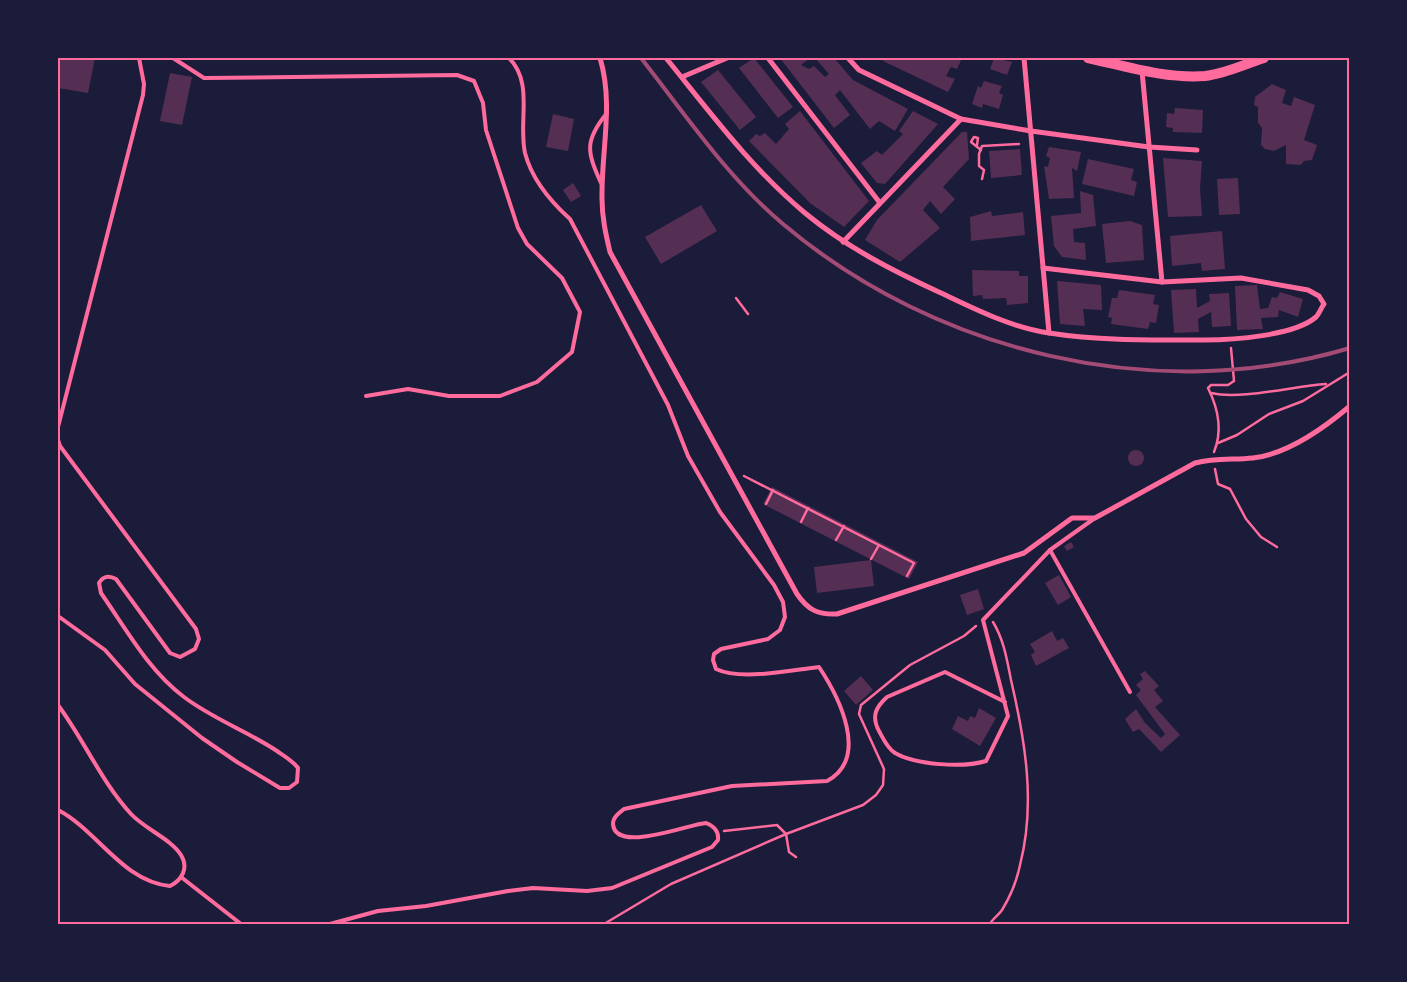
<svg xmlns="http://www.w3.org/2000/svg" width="1407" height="982" viewBox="0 0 1407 982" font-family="Merriweather,serif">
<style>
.building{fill:#542f53}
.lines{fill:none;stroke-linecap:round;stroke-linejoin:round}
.path{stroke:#ff6b9d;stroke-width:2.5}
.service{stroke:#ff6b9d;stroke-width:4}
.minor{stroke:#ff6b9d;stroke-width:5}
.secondary{stroke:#ff6b9d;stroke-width:10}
.rail{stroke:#a44b75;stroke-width:4}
.neatline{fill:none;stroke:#ff6b9d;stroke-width:2}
</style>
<rect width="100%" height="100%" fill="#1b1b3a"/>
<g class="building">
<polygon points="58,58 95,58 88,93 58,88"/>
<polygon points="754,58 793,107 778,118 739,68"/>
<polygon points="780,58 810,58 801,65 809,69 814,66 825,77 829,74 815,58 834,58 853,80 908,109 895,131 879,121 870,129 840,90 835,95 850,115 834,128"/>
<polygon points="885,58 962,58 957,69 951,67 946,76 955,79 948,92 883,61"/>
<polygon points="994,58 1012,62 1007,75 990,69"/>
<polygon points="718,70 756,117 740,130 701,82"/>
<polygon points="170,73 192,77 182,125 160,121"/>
<polygon points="984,81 1002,86 999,93 1003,95 999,109 983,104 982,108 972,104 978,86 981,88"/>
<polygon points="1272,84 1286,90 1282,103 1291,106 1294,97 1315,105 1304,140 1317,145 1312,160 1304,161 1301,165 1286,164 1286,145 1274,151 1265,149 1261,145 1262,128 1258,123 1258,107 1254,105 1255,97"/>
<polygon points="1175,108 1203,110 1202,133 1173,132 1173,128 1166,127 1167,113 1174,114"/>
<polygon points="800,111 869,201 844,227 810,203 749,141 756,134 760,136 765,133 776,144 789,129 785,124"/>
<polygon points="913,111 938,124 885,184 877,183 861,163 877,151 882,155 903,134 899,131"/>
<polygon points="553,114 574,119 568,151 546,147"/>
<polygon points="962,132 967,132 969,159 943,187 955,199 941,214 930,201 923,210 940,228 900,262 865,240 877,220"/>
<polygon points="1049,147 1081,152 1077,171 1072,168 1074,198 1049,199 1044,166 1048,167 1050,158 1046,156"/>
<polygon points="1020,149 1022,175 991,178 989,151"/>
<polygon points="1163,158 1202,161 1200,189 1202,216 1168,217"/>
<polygon points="1088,159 1134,169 1131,180 1137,182 1134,196 1082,184"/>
<polygon points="1238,178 1240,214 1219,215 1217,179"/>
<polygon points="573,183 581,196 571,202 563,190"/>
<polygon points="1080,191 1093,195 1096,226 1073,229 1074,242 1085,243 1086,260 1062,257 1054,246 1051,216 1081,213"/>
<polygon points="701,205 717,231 661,264 645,237"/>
<polygon points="991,211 992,216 1023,212 1025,235 971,241 970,217"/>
<polygon points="1130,221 1142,225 1144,260 1106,263 1102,224"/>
<polygon points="1222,231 1225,269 1202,271 1201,263 1172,266 1170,236"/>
<polygon points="972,270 1019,271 1019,276 1028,276 1028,303 1007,305 1006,298 983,299 982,295 973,296"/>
<polygon points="1057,281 1101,285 1102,310 1083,309 1085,326 1060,324"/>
<polygon points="1257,285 1260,309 1268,308 1272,297 1277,298 1280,292 1303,299 1298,317 1279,310 1278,317 1261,318 1263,329 1237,330 1235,286"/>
<polygon points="1196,289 1197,308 1210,301 1209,294 1229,293 1231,326 1212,327 1211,312 1198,319 1199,332 1174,333 1171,290"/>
<polygon points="1119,290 1155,295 1153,304 1159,305 1156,323 1150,322 1148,329 1111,324 1112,318 1108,317 1112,298 1117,298"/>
<circle cx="1136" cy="458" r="8"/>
<polygon points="772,487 918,562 909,579 763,504"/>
<polygon points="1071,542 1074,547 1067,551 1064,546"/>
<polygon points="871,560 874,586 817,593 814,567"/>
<polygon points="1059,575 1071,597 1058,605 1045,583"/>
<polygon points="978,589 984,609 967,615 960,595"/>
<polygon points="1052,631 1057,641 1063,638 1069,648 1036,666 1031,655 1035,652 1030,644"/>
<polygon points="1145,671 1159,686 1154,690 1163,701 1155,707 1180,735 1161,752 1139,729 1133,732 1125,719 1136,709 1145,723 1161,738 1165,734 1136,695 1141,690 1136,685 1143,679 1140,674"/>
<polygon points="861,676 873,690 856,705 844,691"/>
<polygon points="979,708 996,718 980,746 952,729 958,716 968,721 970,716 975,718"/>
</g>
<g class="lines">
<g class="path">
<polyline points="977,145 978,138 974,137 971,142 981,150"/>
<polyline points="982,179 984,170 979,166 979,154 982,146 1019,144"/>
<polyline points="736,298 748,314"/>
<path d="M1211 393C1242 400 1293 386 1326 384"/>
<polyline points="1218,443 1237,435 1269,414 1303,401 1350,372"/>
<path d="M1214 452C1223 430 1218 408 1208 388L1211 385H1228L1234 381 1231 348"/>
<polyline points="1215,469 1218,484 1230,489 1246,519 1261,537 1277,547"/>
<polyline points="744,476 914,563 907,576"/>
<polyline points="766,504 773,490"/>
<polyline points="801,522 808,508"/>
<polyline points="836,540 844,526"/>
<polyline points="871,559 879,545"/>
<polyline points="724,831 777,825 786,834 789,852 796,857"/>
<polyline points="604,924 671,884 786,834 863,805 876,795 883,785 884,769 859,714 861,705 910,665 964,636 976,626"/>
<path d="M990 924C992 919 998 916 1002 910 1010 897 1017 880 1020 865 1036 803 1025 740 1011 680 1007 660 1004 640 993 622"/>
</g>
<g class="service">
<polyline points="173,58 204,78 457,75 474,81 483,103 486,130 518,228 527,244 562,278 580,312 572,352 537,382 500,396 449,396 408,389 366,396"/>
<path d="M601 183C587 152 584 141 607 113"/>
<polyline points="58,427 143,95 144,84 139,58"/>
<path d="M58 440 60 446 196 629 199 639 195 649 180 657 170 653 116 579C109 575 103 576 99 583L101 593C126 629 149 671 184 697 213 719 247 731 277 751 284 756 293 761 298 768L297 782 289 788H280L237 762 202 738 135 684 105 650 58 616"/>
<polyline points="1050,550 1130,692"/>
<path d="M1005 702 945 672 887 697C876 707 871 716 879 731 883 738 887 748 895 753 916 765 963 768 986 761L1008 716 983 620 1050 550 1095 518"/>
<path d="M58 705C84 740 101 781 131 814 145 829 171 839 181 855 189 868 182 880 170 886 123 882 97 830 58 810"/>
<polyline points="181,877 241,924"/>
<path d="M330 924 378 911 426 906 508 891 533 888 587 891 612 888 712 847 718 840C719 831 714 826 706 823 689 824 615 854 613 824 613 817 619 813 624 809L732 786 827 781C870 758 839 697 819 667 791 670 741 681 716 669L713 660 714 654 721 649 768 639 780 630 785 617 783 602 774 585 720 512 688 456 668 405 570 219C550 201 532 180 525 153 518 121 534 83 509 58"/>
</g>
<g class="minor">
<path d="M600 58C614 104 601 152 602 199 602 218 606 235 610 252L797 594C808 610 818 615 837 614L1024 553 1072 518H1095L1195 463C1215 458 1233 460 1253 458 1288 454 1324 428 1350 406"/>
<path d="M666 58C710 112 751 168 805 213 846 247 893 271 941 293 974 309 1013 328 1049 333 1100 341 1153 340 1204 340 1232 340 1294 336 1316 317 1319 314 1321 308 1324 304L1319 296 1308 290 1241 278 1162 282 1043 268"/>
<polyline points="768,58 880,203"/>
<polyline points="848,58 859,70 961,119 1031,131 1149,147 1197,150"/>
<polyline points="1024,58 1049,333"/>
<polyline points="1142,71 1162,282"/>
<polyline points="682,77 727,58"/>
<polyline points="843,242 961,119"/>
</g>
<path class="secondary" d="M1088 58C1125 66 1166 79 1205 76 1225 74 1245 64 1264 58"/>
<path class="rail" d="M641 58C685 114 727 177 783 224 936 353 1156 406 1350 348"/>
</g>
<rect width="1407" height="982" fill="none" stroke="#1b1b3a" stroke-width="118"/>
<rect x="59" y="59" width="1289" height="864" class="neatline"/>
</svg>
